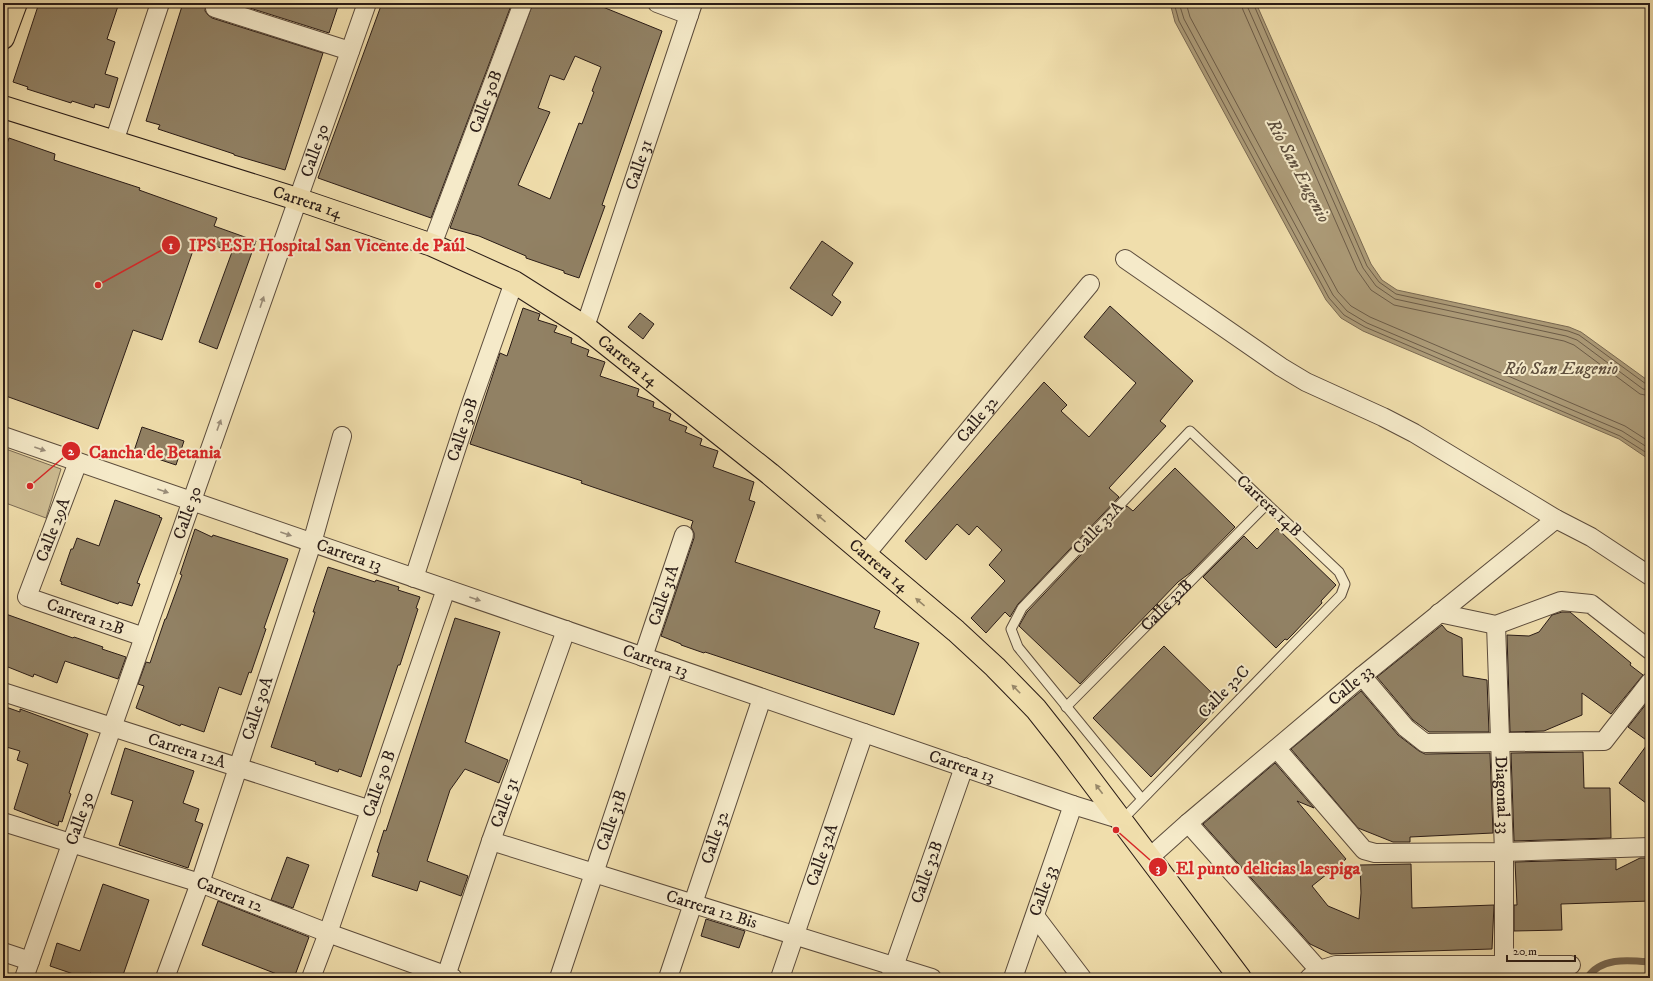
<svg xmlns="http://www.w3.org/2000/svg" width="1653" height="981" viewBox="0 0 1653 981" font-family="'IM FELL DW Pica',serif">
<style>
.garden{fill:#cebd93;stroke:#7c6c55}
.water{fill:#ad9c79;stroke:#796952}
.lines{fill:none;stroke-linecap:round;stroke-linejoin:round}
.shore{stroke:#6c5c48;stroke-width:1}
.stream{stroke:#796952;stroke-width:7}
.building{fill:#918164;stroke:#2a1c17;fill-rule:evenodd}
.service-casing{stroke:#5c4c3c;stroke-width:11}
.minor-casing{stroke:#5c4c3c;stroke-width:20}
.primary-casing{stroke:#2a1c17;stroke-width:24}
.service{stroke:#f5eac9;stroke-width:9}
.minor{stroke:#f5eac9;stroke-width:18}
.primary{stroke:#f0deac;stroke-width:22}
.oneway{fill:#9a8d79}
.oneway2{fill:#978769}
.labels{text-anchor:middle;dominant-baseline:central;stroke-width:4;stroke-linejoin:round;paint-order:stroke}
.street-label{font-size:17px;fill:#2a1c17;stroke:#f5eac9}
.water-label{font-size:18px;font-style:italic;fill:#5e4f3e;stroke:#f5eac9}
.leader{fill:none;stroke:#d62828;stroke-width:1.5}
.callout-dot{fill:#d62828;stroke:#f5eac9;stroke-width:1.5}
.mark-label{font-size:12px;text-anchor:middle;font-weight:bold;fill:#fff}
.callout-label{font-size:18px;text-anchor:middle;font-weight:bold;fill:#d62828;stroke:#f5eac9;stroke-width:4;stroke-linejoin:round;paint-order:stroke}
</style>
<rect width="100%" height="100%" fill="#f0deac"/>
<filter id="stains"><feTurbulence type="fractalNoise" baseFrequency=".005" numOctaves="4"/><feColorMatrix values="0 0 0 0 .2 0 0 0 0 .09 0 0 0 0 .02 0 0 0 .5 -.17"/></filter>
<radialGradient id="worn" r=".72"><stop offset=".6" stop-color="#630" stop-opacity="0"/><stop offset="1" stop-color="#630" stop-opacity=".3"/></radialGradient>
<polygon class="garden" points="3,448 61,469 46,518 3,502"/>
<polygon class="water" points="1170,3 1256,3 1371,264 1382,280 1397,290 1569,327 1581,332 1650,382 1650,460 1619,439 1363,331 1341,318 1326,300 1175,22"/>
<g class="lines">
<g class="shore">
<polyline points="1174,3 1179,21 1329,298 1344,315 1365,327 1620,436 1650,455"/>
<polyline points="1179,3 1184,19 1333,295 1347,311 1367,323 1622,431 1650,449"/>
<polyline points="1186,3 1190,17 1338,292 1351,306 1370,317 1625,426 1650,442"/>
<polyline points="1241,3 1243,10 1357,270 1371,290 1394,305 1564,341 1574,345 1640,394 1650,396"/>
<polyline points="1247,3 1248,8 1363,268 1376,286 1395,299 1566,336 1577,340 1643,389 1650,390"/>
<polyline points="1253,3 1367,266 1379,282 1396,294 1568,331 1579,335 1646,384 1650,385"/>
</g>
<path class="stream" d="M1587 978C1601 957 1628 960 1650 962"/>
</g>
<g class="building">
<polygon points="39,3 119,3 107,39 115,42 105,74 118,78 109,108 95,104 94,108 72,101 71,103 27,89 28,87 13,82"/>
<polygon points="183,3 206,3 205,11 208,15 212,18 323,53 285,170 234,155 234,154 158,129 160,125 146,121"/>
<polygon points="234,3 339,3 329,33"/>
<polygon points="382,3 512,3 431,218 318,178"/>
<path d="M533 3H593L662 31 602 205 605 206 579 278 564 273V271L526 258V256L479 236 450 228ZM575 56 601 67 592 91 594 92 582 124 579 123 550 199 518 185 550 112 538 108 550 75 564 80Z"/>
<polygon points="9,138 55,154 54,160 140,188 139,190 217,218 214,226 256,241 217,349 199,342 232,252 197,239 162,340 133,330 98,429 3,395 3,155"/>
<polygon points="822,241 853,263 832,295 841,302 832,316 790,288"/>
<polygon points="1110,306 1193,381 1160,421 1166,426 1109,488 1119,497 1018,604 1010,617 1005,612 986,633 971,618 1005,581 989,565 1002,550 977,526 969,535 957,524 926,560 905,541 1044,382 1067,405 1061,411 1089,437 1136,383 1084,337"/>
<polygon points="523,308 540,314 538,320 557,326 554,332 572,338 571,343 589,350 587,356 605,362 600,376 639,389 637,396 654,402 653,407 671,414 669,420 687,427 685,432 702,439 700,445 718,451 713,467 754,482 749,500 755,502 735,562 880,611 874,628 919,643 894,715 705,652 704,653 681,645 681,644 661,636 694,538 694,533 691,527 693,521 581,483 582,481 470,444 500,353 507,356"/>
<polygon points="640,313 654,324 643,339 628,327"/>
<polygon points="142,427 184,441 176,465 134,451"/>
<polygon points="1175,468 1235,527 1190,573 1178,582 1080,684 1019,626 1027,612 1127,506 1133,511"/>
<polygon points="115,500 160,516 159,517 162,518 137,583 140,584 132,606 119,602 118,604 61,584 62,582 60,581 71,549 73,549 77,538 99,546"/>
<polygon points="1277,528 1336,585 1321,601 1322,603 1293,634 1287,640 1285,639 1276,648 1203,577 1244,536 1257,549"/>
<polygon points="195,529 212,537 213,535 288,559 264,628 266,629 251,673 249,672 241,695 219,687 204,732 181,724 180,726 136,708 144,686 138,684 146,662 150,663 165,619 166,619 182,575 180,574"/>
<polygon points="328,567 375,582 376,580 399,587 398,590 420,597 416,608 418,609 400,665 398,665 361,777 339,769 338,772 315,764 316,762 271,747 315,612 313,612"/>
<polygon points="1562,612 1570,612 1631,663 1630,665 1643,675 1611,714 1582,693 1582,715 1544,731 1510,732 1507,635 1529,636 1539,632 1552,615"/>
<polygon points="3,613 73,638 74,637 103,647 102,649 126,657 118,679 65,661 57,683 34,674 33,677 3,665"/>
<polygon points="455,618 500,632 465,742 508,760 499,783 465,769 450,790 427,861 468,876 461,896 420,881 417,891 372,876 379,853 377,852 384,830 386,831 404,776"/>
<polygon points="1442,625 1447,631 1462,638 1463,676 1487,680 1489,732 1429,732 1413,720 1377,677"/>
<polygon points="1164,646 1222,703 1151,777 1093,718"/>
<polygon points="1361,691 1398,735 1419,751 1425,754 1490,753 1493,833 1410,837 1410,842 1393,842 1358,828 1291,749"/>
<polygon points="1650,699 1650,806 1619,783 1649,742 1628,727"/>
<polygon points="3,706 20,712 20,709 88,734 69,793 71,794 62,822 59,821 58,826 14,809 28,764 17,760 20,751 3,746"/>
<polygon points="125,748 194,771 183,803 199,809 195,821 203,824 188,868 119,845 133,801 111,794"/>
<polygon points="1583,752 1584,788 1610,788 1611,838 1514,841 1511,753"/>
<polygon points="1275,763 1314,808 1297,801 1346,859 1312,886 1328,906 1359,919 1361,893 1360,865 1411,864 1412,908 1494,905 1492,949 1331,954 1310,944 1203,824"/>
<polygon points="287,857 309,865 293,908 271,900"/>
<polygon points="1640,858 1650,858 1650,901 1561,904 1562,930 1514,931 1514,905 1517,905 1515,862 1616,859 1616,870"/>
<polygon points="103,884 149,900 122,978 104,978 90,973 88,978 85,978 50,966 57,943 80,951"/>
<polygon points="218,901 309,937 294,978 287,978 202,945"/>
<polygon points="706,919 745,931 739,948 701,936"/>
</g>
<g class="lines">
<g class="service-casing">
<g id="service">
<path id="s1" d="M1066 707 1267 504"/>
<polyline points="1122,820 1341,595 1345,584 1339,572 1190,431 1022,608 1011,629 1018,647 1142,799"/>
</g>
</g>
<g class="minor-casing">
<g id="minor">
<polyline points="657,3 689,15"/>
<polyline points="215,8 350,51"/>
<polyline points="114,142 160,3"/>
<path id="s2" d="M432 245 523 3"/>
<polyline points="1125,259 1281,367 1306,382 1383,417 1414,433 1556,519 1591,537 1650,576"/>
<path id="s3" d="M585 327 693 3"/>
<path id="s4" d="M3 436 1073 805 1122 820"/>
<path id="s5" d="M78 462 27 597 144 637"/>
<path id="s6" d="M865 555 1090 284"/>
<path id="s7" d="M414 578 472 401 514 282"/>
<polyline points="1439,613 1496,625 1561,601 1591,604 1650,650"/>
<path id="s8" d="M1496 625 1504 852V965"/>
<path id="s9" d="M643 657 684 535"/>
<polyline points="1362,676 1406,728 1425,743 1604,741 1650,682"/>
<path id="s10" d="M3 692 371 810"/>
<polyline points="1277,749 1364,850 1375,853 1504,852 1650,847"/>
<path id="s11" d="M3 822 200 883 328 933 453 978"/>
<polyline points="1188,823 1319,970"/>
<path id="s12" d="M491 841 932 978"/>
<path id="s13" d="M1150 857 1188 823 1362 676 1556 519"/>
<polyline points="1035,916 1082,978"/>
<polyline points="3,952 30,961"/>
<path id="s14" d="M446 976 491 841 566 630"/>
<path id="s15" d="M24 978 367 3"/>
<path id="s16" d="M165 978 200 883 312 543 342 436"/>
<path id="s17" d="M311 978 328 933 446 589"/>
<path id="s18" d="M559 978 664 664"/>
<path id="s19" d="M668 978 762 698"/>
<path id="s20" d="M780 978 864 733"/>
<path id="s21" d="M890 978 964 767"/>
<path id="s22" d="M1013 978 1073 805"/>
<polyline points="1309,978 1319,970 1336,965 1571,965"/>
</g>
</g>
<g class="primary-casing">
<g id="primary">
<polyline points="3,38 16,3"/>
<path id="s23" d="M3 107 297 199 432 245 514 282 585 327 770 474 956 631 995 667 1036 709 1066 747 1240 978"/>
</g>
</g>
<use href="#service" class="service"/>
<use href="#minor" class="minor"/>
<use href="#primary" class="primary"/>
</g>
<defs><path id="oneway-solid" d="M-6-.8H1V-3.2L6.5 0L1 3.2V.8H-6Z"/></defs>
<g class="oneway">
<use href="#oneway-solid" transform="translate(262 302) rotate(-71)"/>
<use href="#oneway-solid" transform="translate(219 425) rotate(-70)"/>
<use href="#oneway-solid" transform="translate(40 449) rotate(19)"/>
<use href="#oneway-solid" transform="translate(163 491) rotate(19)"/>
<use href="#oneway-solid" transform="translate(286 534) rotate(19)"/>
<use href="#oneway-solid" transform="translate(475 599) rotate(19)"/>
</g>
<g class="oneway2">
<use href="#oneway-solid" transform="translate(821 518) rotate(-139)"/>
<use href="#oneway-solid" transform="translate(920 602) rotate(-140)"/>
<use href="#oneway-solid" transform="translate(1016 689) rotate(-135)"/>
<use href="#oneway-solid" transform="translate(1099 789) rotate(-127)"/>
</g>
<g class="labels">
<g class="street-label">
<text stroke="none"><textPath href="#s2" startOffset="153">Calle 30B</textPath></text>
<text stroke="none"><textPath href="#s15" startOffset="877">Calle 30</textPath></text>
<text stroke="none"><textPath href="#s3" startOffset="171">Calle 31</textPath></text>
<text stroke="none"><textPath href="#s23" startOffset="319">Carrera 14</textPath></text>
<text stroke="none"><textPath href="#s23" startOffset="679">Carrera 14</textPath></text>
<text stroke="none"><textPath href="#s6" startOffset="176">Calle 32</textPath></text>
<text stroke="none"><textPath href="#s7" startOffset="156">Calle 30B</textPath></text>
<text transform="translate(1269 506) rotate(43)">Carrera 14B</text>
<text stroke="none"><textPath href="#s15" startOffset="493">Calle 30</textPath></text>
<text transform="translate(1098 528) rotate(-47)">Calle 32A</text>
<text transform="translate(53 530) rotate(-69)">Calle 29A</text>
<text stroke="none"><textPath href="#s4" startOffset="366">Carrera 13</textPath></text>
<text stroke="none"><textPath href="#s23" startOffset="1003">Carrera 14</textPath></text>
<text stroke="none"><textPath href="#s9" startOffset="65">Calle 31A</textPath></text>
<text stroke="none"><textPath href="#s1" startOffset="143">Calle 32B</textPath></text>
<text stroke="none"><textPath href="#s5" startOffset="206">Carrera 12B</textPath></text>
<text stroke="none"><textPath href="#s4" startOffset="690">Carrera 13</textPath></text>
<text stroke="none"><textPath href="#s13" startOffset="264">Calle 33</textPath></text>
<text transform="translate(1224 692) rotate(-46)">Calle 32C</text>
<text stroke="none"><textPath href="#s16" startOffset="285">Calle 30A</textPath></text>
<text stroke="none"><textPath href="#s10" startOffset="193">Carrera 12A</textPath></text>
<text stroke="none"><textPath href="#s4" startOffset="1014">Carrera 13</textPath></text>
<text stroke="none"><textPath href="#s17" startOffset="206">Calle 30 B</textPath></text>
<text stroke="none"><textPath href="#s8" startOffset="170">Diagonal 33</textPath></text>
<text stroke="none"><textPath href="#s14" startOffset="183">Calle 31</textPath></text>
<text stroke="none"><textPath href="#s15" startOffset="169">Calle 30</textPath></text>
<text stroke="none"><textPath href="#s18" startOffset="166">Calle 31B</textPath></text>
<text stroke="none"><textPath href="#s19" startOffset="148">Calle 32</textPath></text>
<text stroke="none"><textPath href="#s20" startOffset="130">Calle 32A</textPath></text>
<text stroke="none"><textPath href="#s21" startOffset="112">Calle 32B</textPath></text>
<text stroke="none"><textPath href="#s22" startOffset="92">Calle 33</textPath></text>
<text stroke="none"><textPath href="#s11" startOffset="238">Carrera 12</textPath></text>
<text stroke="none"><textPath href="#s12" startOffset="231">Carrera 12 Bis</textPath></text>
</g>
<g class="water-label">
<text transform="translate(1298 171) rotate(62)">Río San Eugenio</text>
<text x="1561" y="369">Río San Eugenio</text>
</g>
</g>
<path class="leader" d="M98 285L171 245M30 486L71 451M1116 830L1158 867"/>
<g class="callout-dot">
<circle cx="98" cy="285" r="4"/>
<circle cx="30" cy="486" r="4"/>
<circle cx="1116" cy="830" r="4"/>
<circle cx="171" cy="245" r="10"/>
<circle cx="71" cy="451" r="10"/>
<circle cx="1158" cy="867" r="10"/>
</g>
<g class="mark-label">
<text x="171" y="249">1</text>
<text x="71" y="455">2</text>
<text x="1158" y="872">3</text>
</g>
<g class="callout-label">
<text x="327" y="251">IPS ESE Hospital San Vicente de Paúl</text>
<text x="155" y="458">Cancha de Betania</text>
<text x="1268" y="874">El punto delicias la espiga</text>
</g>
<rect width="1653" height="981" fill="none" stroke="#f0deac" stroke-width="16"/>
<rect x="4" y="4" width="1645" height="973" fill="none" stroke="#2a1c17" stroke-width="2"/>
<rect x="8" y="8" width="1637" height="965" fill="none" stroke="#2a1c17"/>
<path d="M1507 955v6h68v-6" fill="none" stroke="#2a1c17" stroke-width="2"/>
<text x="1513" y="955" font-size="12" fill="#2a1c17" stroke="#f5eac9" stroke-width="3" paint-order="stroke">20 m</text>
<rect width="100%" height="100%" filter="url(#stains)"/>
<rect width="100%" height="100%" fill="url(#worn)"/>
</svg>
